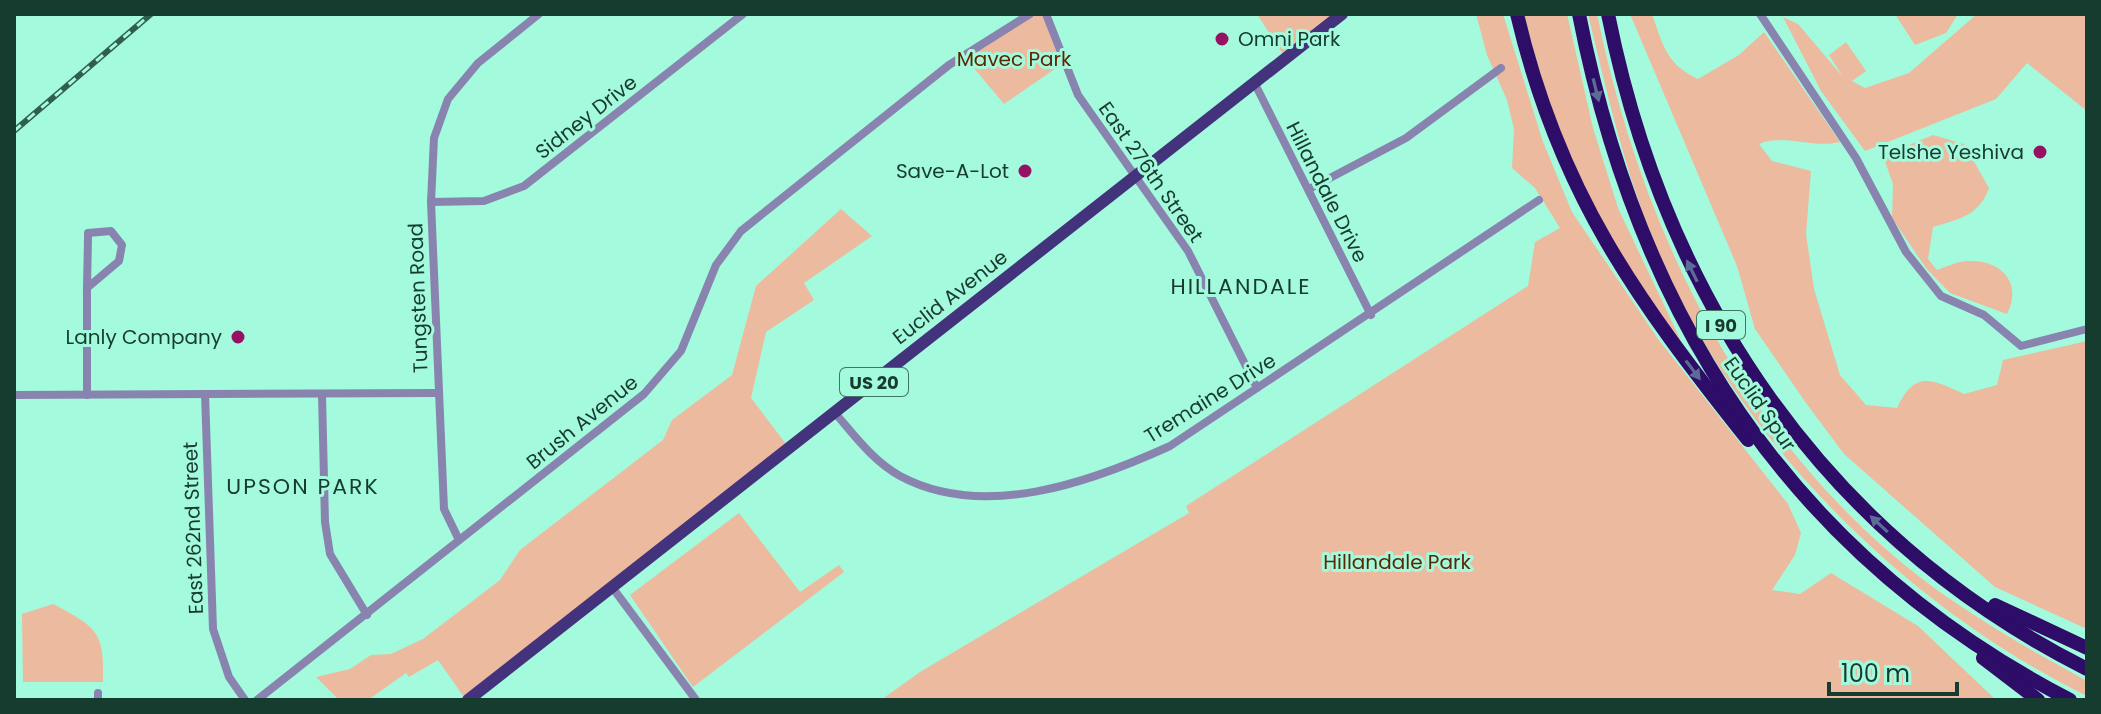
<svg xmlns="http://www.w3.org/2000/svg" width="2101" height="714" viewBox="0 0 2101 714" font-family="Poppins,sans-serif">
<style>
.green{fill:#ecba9f}
.lines{fill:none;stroke-linecap:round;stroke-linejoin:round}
.street{stroke:#8984af;stroke-width:8}
.primary{stroke:#43327c;stroke-width:12}
.highway{stroke:#2d0d68;stroke-width:14}
.rail-casing{stroke:#305e4f;stroke-width:6}
.rail{stroke:#a4fadc;stroke-width:3;stroke-dasharray:9;stroke-linecap:butt}
.oneway{fill:#5d6c96}
.poi-dot{fill:#981064;stroke:#a4fadc;stroke-width:3}
.labels{text-anchor:middle;dominant-baseline:central;stroke-width:6;stroke-linejoin:round;paint-order:stroke}
.shield{fill:#a4fadc;stroke:#417463;stroke-width:2}
.shield-label{font-size:18px;font-weight:bold;fill:#163b2f}
.poi-label{font-size:20px;fill:#163b2f;stroke:#a4fadc;text-anchor:end}
.park-label{font-size:20px;fill:#5b2701;stroke:#a4fadc}
.street-label{font-size:20px;fill:#163b2f;stroke:#a4fadc}
.neighbourhood-label{font-size:22px;letter-spacing:2px;fill:#163b2f;stroke:#a4fadc}
</style>
<rect width="100%" height="100%" fill="#a4fadc"/>
<g class="green">
<polygon points="1030,14 1046,14 1065,62 1004,104 963,55"/>
<polygon points="1257,14 1342,14 1286,59"/>
<polygon points="1476,14 1503,14 1543,142 1572,212 1658,339 1788,504 1801,533 1795,555 1772,590 1800,594 1831,573 1918,626 1996,700 881,700 920,672 1189,513 1186,506 1528,286 1535,242 1560,228 1535,188 1512,168 1514,129 1507,100 1487,55"/>
<path d="M1524 14H1567L1593 128 1618 208 1681 341C1599 250 1553 130 1524 14Z"/>
<path d="M1588 14H1597C1643 240 1754 462 1947 597 1992 628 2039 655 2087 681V696C1900 604 1728 430 1651 235 1623 163 1606 89 1588 14Z"/>
<path d="M1630 14H1652C1663 45 1666 64 1698 79L1739 55 1764 32 1840 142C1812 149 1784 133 1759 144L1772 161 1811 171 1806 234 1814 289 1840 375 1866 405 1897 408C1915 370 1931 379 1964 394L1997 385 2003 360 2087 341V629L1995 587 1844 454 1806 403 1755 329 1737 266Z"/>
<polygon points="1895,14 1958,14 1946,33 1915,45"/>
<polygon points="1977,14 2087,14 2087,111 2027,63 1996,99 1865,151 1821,91 1783,17 1798,24 1843,77 1829,55 1846,42 1866,71 1852,81 1865,88 1909,73"/>
<path d="M1933 135 1964 144 1989 188C1979 216 1959 219 1933 227L1928 259 1937 270C1946 267 1958 261 1968 261 2001 259 2023 283 2007 314L1950 293 1926 268 1892 218 1893 184 1883 156Z"/>
<polygon points="841,209 872,236 804,283 814,300 766,332 751,398 789,448 466,700 438,660 409,677 406,673 368,700 339,700 316,677 350,669 371,655 391,654 423,639 500,580 520,550 663,440 672,420 732,375 756,286"/>
<polygon points="739,513 800,592 839,565 844,572 693,687 630,595"/>
<path d="M53 604C96 627 105 631 103 682H23L22 614Z"/>
</g>
<g class="lines">
<g class="street">
<polyline points="1046,14 1078,95 1188,251 1257,388"/>
<polyline points="1760,14 1856,158 1906,252 1941,296 1984,315 2021,346 2087,329"/>
<polyline points="1255,84 1371,315"/>
<polyline points="1309,189 1406,138 1501,68"/>
<polyline points="431,202 484,201 524,186 743,14"/>
<path d="M87 288 119 261 122 245 111 231 88 233C88 253 87 273 87 294V395"/>
<polyline points="205,394 213,629 229,677 245,700"/>
<polyline points="14,395 437,393"/>
<polyline points="322,395 325,522 330,554 367,615"/>
<path d="M835 413C855 436 873 461 900 476 984 521 1091 482 1170 446L1539 200"/>
<polyline points="459,540 444,509 431,202 434,138 448,99 478,63 539,14"/>
<polyline points="612,587 696,700"/>
<polyline points="98,693 98,700"/>
<polyline points="257,700 644,394 681,351 716,265 741,231 949,65 1030,14"/>
</g>
<polyline class="primary" points="468,700 1342,14"/>
<g class="highway">
<path d="M1517 14C1559 193 1636 299 1748 440"/>
<path d="M1579 14C1638 317 1792 556 2070 700"/>
<path d="M1608 14C1665 299 1824 536 2087 669"/>
<polyline points="1995,605 2087,648"/>
<polyline points="1983,658 2038,700"/>
</g>
<g class="rail-casing">
<polyline id="rail" points="14,131 151,14"/>
</g>
<use href="#rail" class="rail"/>
</g>
<defs><path id="oneway-solid" d="M-6-.8H1V-3.2L6.5 0L1 3.2V.8H-6Z" transform="scale(2)"/></defs>
<g class="oneway">
<use href="#oneway-solid" transform="translate(1596 90) rotate(76)"/>
<use href="#oneway-solid" transform="translate(1692 271) rotate(-116)"/>
<use href="#oneway-solid" transform="translate(1693 370) rotate(53)"/>
<use href="#oneway-solid" transform="translate(1879 524) rotate(-137)"/>
</g>
<g class="poi-dot">
<circle cx="1222" cy="39" r="8"/>
<circle cx="2040" cy="152" r="8"/>
<circle cx="1025" cy="171" r="8"/>
<circle cx="238" cy="337" r="8"/>
</g>
<g class="labels">
<g class="shield">
<rect x="1697" y="311" width="48" height="28" rx="6"/>
<rect x="840" y="368" width="68" height="28" rx="6"/>
</g>
<g class="shield-label">
<text x="1721" y="325">I 90</text>
<text x="874" y="382">US 20</text>
</g>
<g class="poi-label">
<text x="1238" y="39" text-anchor="start">Omni Park</text>
<text x="2024" y="152">Telshe Yeshiva</text>
<text x="1009" y="171">Save-A-Lot</text>
<text x="222" y="337">Lanly Company</text>
</g>
<g class="park-label">
<text x="1014" y="59">Mavec Park</text>
<text x="1397" y="562">Hillandale Park</text>
</g>
<g class="street-label">
<text transform="translate(586 117) rotate(-38)">Sidney Drive</text>
<text transform="translate(1151 172) rotate(55)">East 276th Street</text>
<text transform="translate(1327 192) rotate(63)">Hillandale Drive</text>
<text transform="translate(950 297) rotate(-38)">Euclid Avenue</text>
<text transform="translate(418 298) rotate(-92)">Tungsten Road</text>
<text transform="translate(1210 398) rotate(-32)">Tremaine Drive</text>
<text transform="translate(1760 404) rotate(55)">Euclid Spur</text>
<text transform="translate(582 422) rotate(-39)">Brush Avenue</text>
<text transform="translate(193 528) rotate(-92)">East 262nd Street</text>
</g>
<g class="neighbourhood-label">
<text x="1241" y="286">HILLANDALE</text>
<text x="303" y="486">UPSON PARK</text>
</g>
</g>
<rect width="2101" height="714" fill="none" stroke="#163b2f" stroke-width="32"/>
<path d="M1829 682v12h128v-12" fill="none" stroke="#163b2f" stroke-width="4"/>
<text x="1841" y="682" font-size="24" fill="#163b2f" stroke="#a4fadc" stroke-width="6" paint-order="stroke">100 m</text>
</svg>
